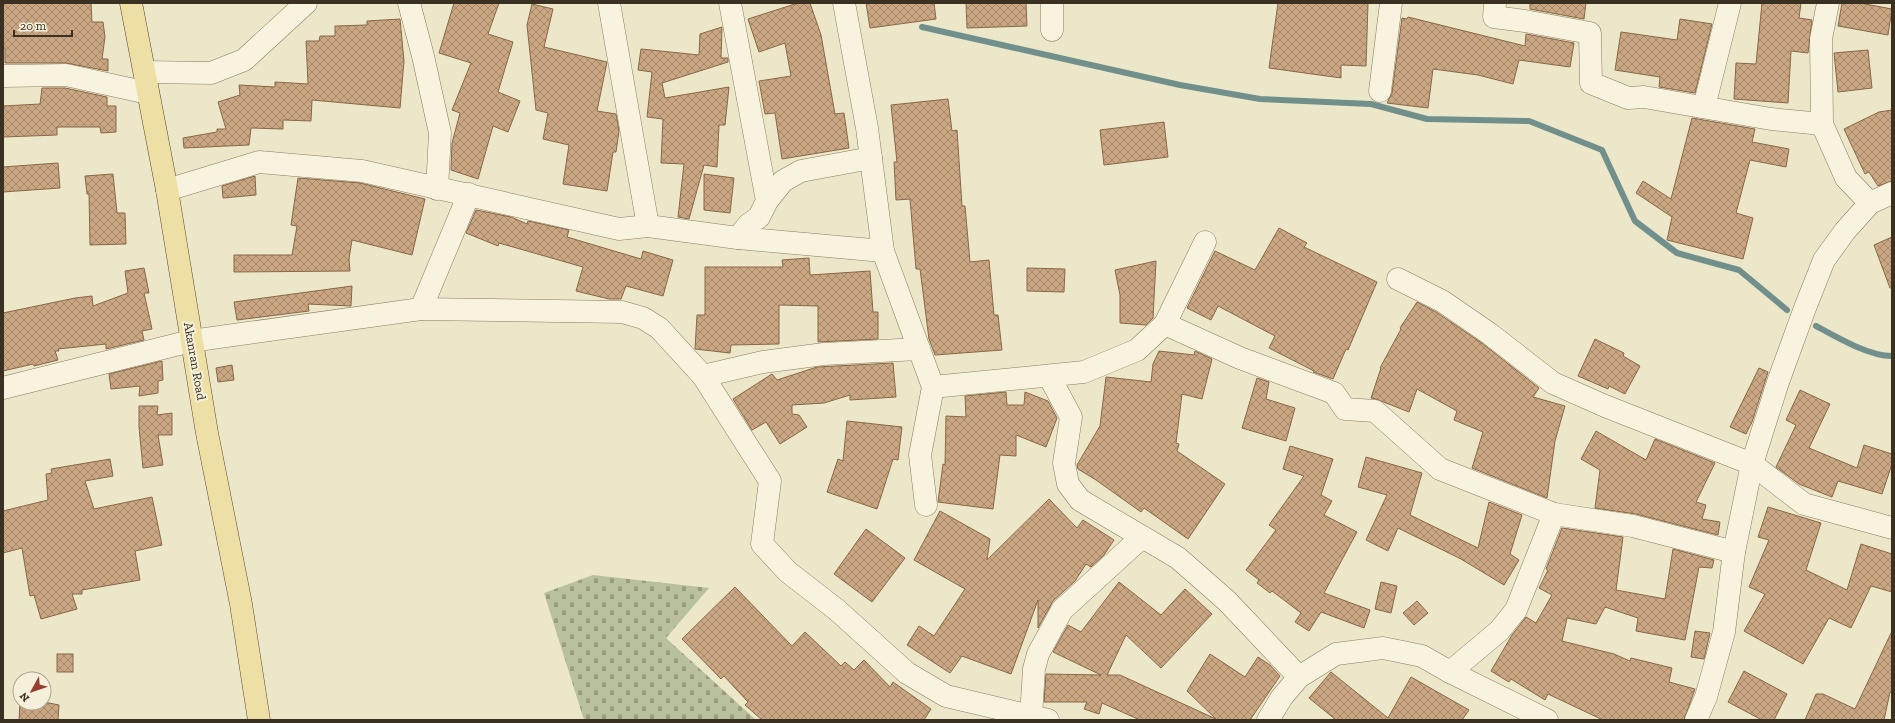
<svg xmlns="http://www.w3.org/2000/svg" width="1895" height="723" viewBox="0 0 1895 723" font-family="'Zilla Slab',serif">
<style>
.cemetery{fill:url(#cemetery-stones)}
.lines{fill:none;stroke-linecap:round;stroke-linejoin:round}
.stream{stroke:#71908c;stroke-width:6}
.building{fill:url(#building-cross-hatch);stroke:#886746}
.minor-casing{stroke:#8a7a5f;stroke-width:23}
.major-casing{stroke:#584833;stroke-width:23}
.minor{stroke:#f8f3de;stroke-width:22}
.major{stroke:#eedfa5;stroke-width:22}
.labels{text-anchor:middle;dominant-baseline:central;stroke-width:4;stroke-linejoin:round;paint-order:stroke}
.street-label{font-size:13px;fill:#3b3122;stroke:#f5f0da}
</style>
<defs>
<pattern id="cemetery-stones" width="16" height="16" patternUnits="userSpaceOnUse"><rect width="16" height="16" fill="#b9c19c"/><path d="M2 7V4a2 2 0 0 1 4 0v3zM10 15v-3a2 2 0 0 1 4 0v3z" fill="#989d7f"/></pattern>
<pattern id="building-cross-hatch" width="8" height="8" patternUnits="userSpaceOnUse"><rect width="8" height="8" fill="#caa782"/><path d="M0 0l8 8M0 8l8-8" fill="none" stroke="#a5896a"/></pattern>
</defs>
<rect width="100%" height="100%" fill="#ede7ca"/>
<polygon class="cemetery" points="593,575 709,588 666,638 756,720 584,720 544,593"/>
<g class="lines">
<g class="stream">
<polyline points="922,27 1180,85 1260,99 1371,104 1427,119 1529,121 1602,150 1635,221 1677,253 1739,270 1787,310"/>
<path d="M1816 326C1836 337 1869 356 1892 356"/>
</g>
</g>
<g class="building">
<polygon points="3,3 91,3 92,22 103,22 105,37 102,59 108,59 108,71 66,63 5,63 5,48 3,48"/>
<polygon points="454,3 499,3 488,34 513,42 498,92 520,101 508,132 493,126 478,179 451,170 452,143 460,113 452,110 471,63 439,53"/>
<polygon points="798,3 810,3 821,35 835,114 844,113 849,148 782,159 775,113 765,114 759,81 791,76 785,43 759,52 748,19"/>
<polygon points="866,3 934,3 936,19 870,28"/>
<polygon points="966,3 1026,3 1027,26 967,28"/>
<polygon points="1278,3 1368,3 1366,66 1341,65 1341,78 1269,68"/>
<polygon points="1530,3 1586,3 1584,19 1530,9"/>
<polygon points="1762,3 1801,3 1799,18 1812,20 1808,53 1791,51 1788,103 1734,99 1736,63 1756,64"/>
<polygon points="1842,3 1860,3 1892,9 1888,35 1838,26"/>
<polygon points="532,4 553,9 544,47 607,62 597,111 616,114 619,131 616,152 613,152 607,191 563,184 569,145 543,139 548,113 536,110 527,25"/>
<polygon points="1408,17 1525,46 1526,34 1574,43 1570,67 1519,60 1513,84 1478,75 1433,69 1428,108 1387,103 1392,93 1402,18 1407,19"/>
<polygon points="400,19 404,61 400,108 312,100 311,121 283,120 283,129 251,128 249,145 184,148 183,138 217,132 217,129 226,129 218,102 240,95 239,85 275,87 275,82 308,84 306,41 319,41 320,36 335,36 335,26 367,25 367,21"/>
<polygon points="1680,19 1712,24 1695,93 1659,87 1660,77 1615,70 1621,32 1677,40"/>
<polygon points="722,27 721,58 728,58 728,62 662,83 665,98 729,87 725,125 719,125 717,167 704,165 689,219 678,217 684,164 661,163 663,119 647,117 652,72 638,70 641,49 699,55 700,34"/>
<polygon points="1868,50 1872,88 1838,92 1834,53"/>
<polygon points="42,88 65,88 107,97 107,106 116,106 116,132 101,133 100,127 57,127 57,135 3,137 3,106 40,104"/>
<polygon points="948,99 952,131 957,130 962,206 965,206 970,262 989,260 994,315 998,315 1002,350 935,355 929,339 920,269 916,269 910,199 896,200 894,162 897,162 891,105"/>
<polygon points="1892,110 1892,181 1878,186 1869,172 1865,174 1844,129 1879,112"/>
<polygon points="1692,118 1755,129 1752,142 1789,149 1786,167 1750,160 1736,213 1753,218 1743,259 1667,240 1672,217 1636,193 1643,181 1671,199"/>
<polygon points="1164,122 1168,157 1104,165 1100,130"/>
<polygon points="58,163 60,188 3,192 3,167"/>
<polygon points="113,174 117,213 125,213 126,244 90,245 89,194 87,194 85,176"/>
<polygon points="704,174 734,178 730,213 704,210"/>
<polygon points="255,176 256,195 223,198 222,186"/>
<polygon points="298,178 360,183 425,199 412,255 352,240 349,259 350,271 234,272 234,255 292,255 297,226 291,225"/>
<polygon points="476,210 511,217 527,224 528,221 569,230 567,237 641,259 643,251 673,260 663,296 626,286 621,299 609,299 576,291 583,267 499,243 498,246 466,233"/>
<polygon points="1279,228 1307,243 1304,247 1377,282 1348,350 1346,349 1333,379 1313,372 1314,371 1269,348 1275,336 1218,306 1211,320 1187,308 1215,251 1255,270"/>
<polygon points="1892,237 1892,288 1890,288 1874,245"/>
<polygon points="809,258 810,275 870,271 873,312 878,312 878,339 818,342 818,306 779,305 779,344 731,345 730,353 695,349 697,315 705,315 705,267 783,267 782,260"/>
<polygon points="1156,261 1153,318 1146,325 1120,323 1120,295 1115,270"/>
<polygon points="144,268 149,293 144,293 152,329 142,331 144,340 106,349 106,344 58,349 59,351 55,351 58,360 34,366 33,364 3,371 3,313 75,298 92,296 93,306 128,293 125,271"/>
<polygon points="1027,268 1065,269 1064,292 1027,291"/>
<polygon points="352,286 351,306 308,304 309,311 237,320 234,302"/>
<polygon points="1417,302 1436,312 1483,344 1539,388 1533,397 1565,406 1555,441 1547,498 1472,468 1483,432 1454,420 1457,411 1417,389 1409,412 1376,399 1371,398 1381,368 1380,368 1401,329 1400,328"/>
<polygon points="1595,339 1624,353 1623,356 1640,366 1625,394 1609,386 1608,389 1578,376"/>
<polygon points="1159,351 1194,355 1195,351 1212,359 1202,399 1182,394 1176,443 1179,444 1177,451 1225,484 1188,539 1144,508 1141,512 1096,480 1078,469 1077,465 1100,426 1106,377 1151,382 1153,364"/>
<polygon points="162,361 163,380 158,381 158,393 139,396 140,386 111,389 109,374"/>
<polygon points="893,363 896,397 850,400 850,395 824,403 792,405 792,414 799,415 807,427 780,444 766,422 752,430 733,399 772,374 777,380 817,367"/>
<polygon points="232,365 234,380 218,382 216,368"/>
<polygon points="1759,368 1768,372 1752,422 1746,434 1730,427"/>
<polygon points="1257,378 1269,382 1266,399 1295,408 1286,441 1242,428"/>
<polygon points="1800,390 1830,404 1809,448 1857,468 1864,445 1892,454 1892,464 1882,494 1838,481 1832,497 1799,484 1776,467 1796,425 1786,420"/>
<polygon points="1006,392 1007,405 1024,405 1025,392 1048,401 1057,418 1046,447 1016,435 1016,456 1000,455 993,509 938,502 943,464 945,465 946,416 966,417 965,396"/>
<polygon points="139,406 158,406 157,415 172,413 172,435 158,435 163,465 143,468 139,427"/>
<polygon points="847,421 902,427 898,460 893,459 877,509 827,492 838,459 843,461"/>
<polygon points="1596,431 1646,460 1655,439 1715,463 1696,502 1706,505 1702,519 1720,522 1718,535 1636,514 1595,508 1600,470 1581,459"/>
<polygon points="1290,446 1333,459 1321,495 1332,501 1324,515 1357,532 1324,593 1370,610 1364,628 1321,612 1309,631 1295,622 1301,613 1272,591 1270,593 1257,583 1259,580 1246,570 1276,530 1269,525 1304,476 1283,469"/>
<polygon points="1366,457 1422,473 1410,515 1478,548 1489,502 1522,515 1510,554 1519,560 1504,585 1461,559 1398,528 1388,551 1366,540 1387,495 1358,487"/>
<polygon points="110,459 113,476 85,481 94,509 152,497 162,545 135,551 140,580 82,590 82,594 72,594 77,609 41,619 34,595 30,596 22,548 3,553 3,511 48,500 46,474 52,473 51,469"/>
<polygon points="1049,499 1077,528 1083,520 1114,540 1104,555 1091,567 1086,564 1075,581 1053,601 1038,628 1038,600 1011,674 962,656 950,673 907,645 919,626 934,636 965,589 914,560 940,511 990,539 987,560"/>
<polygon points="1768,507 1821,523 1806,570 1847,590 1861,544 1892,554 1892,592 1871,586 1851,628 1829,618 1803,664 1744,631 1765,594 1749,587 1769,540 1758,537"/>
<polygon points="1562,528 1623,537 1616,590 1665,599 1673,549 1714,560 1712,568 1699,567 1685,640 1636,631 1638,618 1605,607 1596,624 1567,618 1562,641 1614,654 1630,661 1631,658 1672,668 1669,682 1695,689 1684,720 1603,720 1548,694 1545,700 1511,679 1509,682 1491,671 1512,635 1526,617 1536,623 1552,595 1539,588 1548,570 1546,569"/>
<polygon points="866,529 905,558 872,602 834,574"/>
<polygon points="1119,582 1161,615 1185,589 1212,614 1161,668 1126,635 1107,675 1120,675 1216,719 1187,691 1210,654 1245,677 1258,657 1270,665 1280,676 1250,720 1140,720 1102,703 1099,714 1084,709 1087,702 1044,702 1046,674 1101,675 1053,652 1068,625 1081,632"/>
<polygon points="1381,582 1397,586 1391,613 1375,609"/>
<polygon points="735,587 792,646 805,632 841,666 845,662 854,670 864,660 890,687 893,682 931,709 924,720 762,720 745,705 748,702 724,676 721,679 682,639"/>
<polygon points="1417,601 1428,613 1414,625 1403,613"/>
<polygon points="1695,631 1710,633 1704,659 1691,657"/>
<polygon points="1892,631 1892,693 1890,692 1884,720 1805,720 1816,694 1823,694 1855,709"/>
<rect x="57" y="654" width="16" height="18"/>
<polygon points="1744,671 1787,694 1774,720 1762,720 1728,702"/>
<polygon points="1331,672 1388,718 1411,677 1469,710 1462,720 1336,720 1309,698"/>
<polygon points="20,703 49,703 59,705 58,720 19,720"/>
</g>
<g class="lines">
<g class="minor-casing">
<g id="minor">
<polyline points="409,3 423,56 440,133 437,189"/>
<polyline points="609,3 648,226"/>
<polyline points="730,3 767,201 759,217 748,225 738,238"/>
<polyline points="844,3 867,128 883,251 933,387 920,455 926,505"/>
<polyline points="1052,3 1052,30"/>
<polyline points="1495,3 1494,17 1525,21 1590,33 1591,83 1628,98 1644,97 1771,119 1822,124"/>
<polyline points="1828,3 1821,39 1822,124 1846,178 1870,203"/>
<polyline points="145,72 211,73 244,60 306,3"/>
<polyline points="3,76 66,75 148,93"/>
<polyline points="1380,91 1391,3"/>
<polyline points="1704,107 1730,3"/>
<polyline points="167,190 259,162 362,171 619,229 648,226 738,238 883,251"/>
<polyline points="767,201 783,181 801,171 871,158"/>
<polyline points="1398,279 1442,301 1490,334 1553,383 1605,406 1752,464 1804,504 1892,528"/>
<polyline points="421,309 469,194"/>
<polyline points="1165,324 1240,358 1334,393 1345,409 1375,411 1440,469 1554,514 1633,526 1734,552"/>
<polyline points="703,376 763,362 824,354 919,349"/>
<polyline points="1049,376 1071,417 1064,463 1068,484 1080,500 1178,558 1227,601 1299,677"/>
<polyline points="933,387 1084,372 1137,350 1165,324 1205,242"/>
<polyline points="3,388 191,341 421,309 622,312 643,318 659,328 703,376 770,481 762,544 788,572 837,610 907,673 946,696 1048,720"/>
<polyline points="1450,672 1499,631 1516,610 1554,514"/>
<polyline points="1031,716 1034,669 1038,654 1062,610 1142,537"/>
<polyline points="1268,720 1282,697 1299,677 1336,654 1383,648 1422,656 1450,672 1547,720"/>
<polyline points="1696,720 1706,697 1724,632 1734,552 1752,464 1778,382 1805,308 1824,260 1845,231 1870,203 1892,193"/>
</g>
</g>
<g class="major-casing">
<polyline id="major" points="131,3 167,190 207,433 241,604 259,720"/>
</g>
<use href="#minor" class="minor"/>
<use href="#major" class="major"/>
</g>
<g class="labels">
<g class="street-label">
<text transform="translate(195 361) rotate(80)">Akanran Road</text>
</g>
</g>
<rect width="1895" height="723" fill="none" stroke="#3b3122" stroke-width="8"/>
<g transform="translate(32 691) rotate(230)"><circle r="19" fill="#f5f0da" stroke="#aba490"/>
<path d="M0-3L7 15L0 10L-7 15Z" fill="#963c31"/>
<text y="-6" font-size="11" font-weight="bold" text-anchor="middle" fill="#3b3122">N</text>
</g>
<path d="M14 30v6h58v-6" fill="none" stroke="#3b3122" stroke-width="2"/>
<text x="20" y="30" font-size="12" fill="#3b3122" stroke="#f5f0da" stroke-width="3" paint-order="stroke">20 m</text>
</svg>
